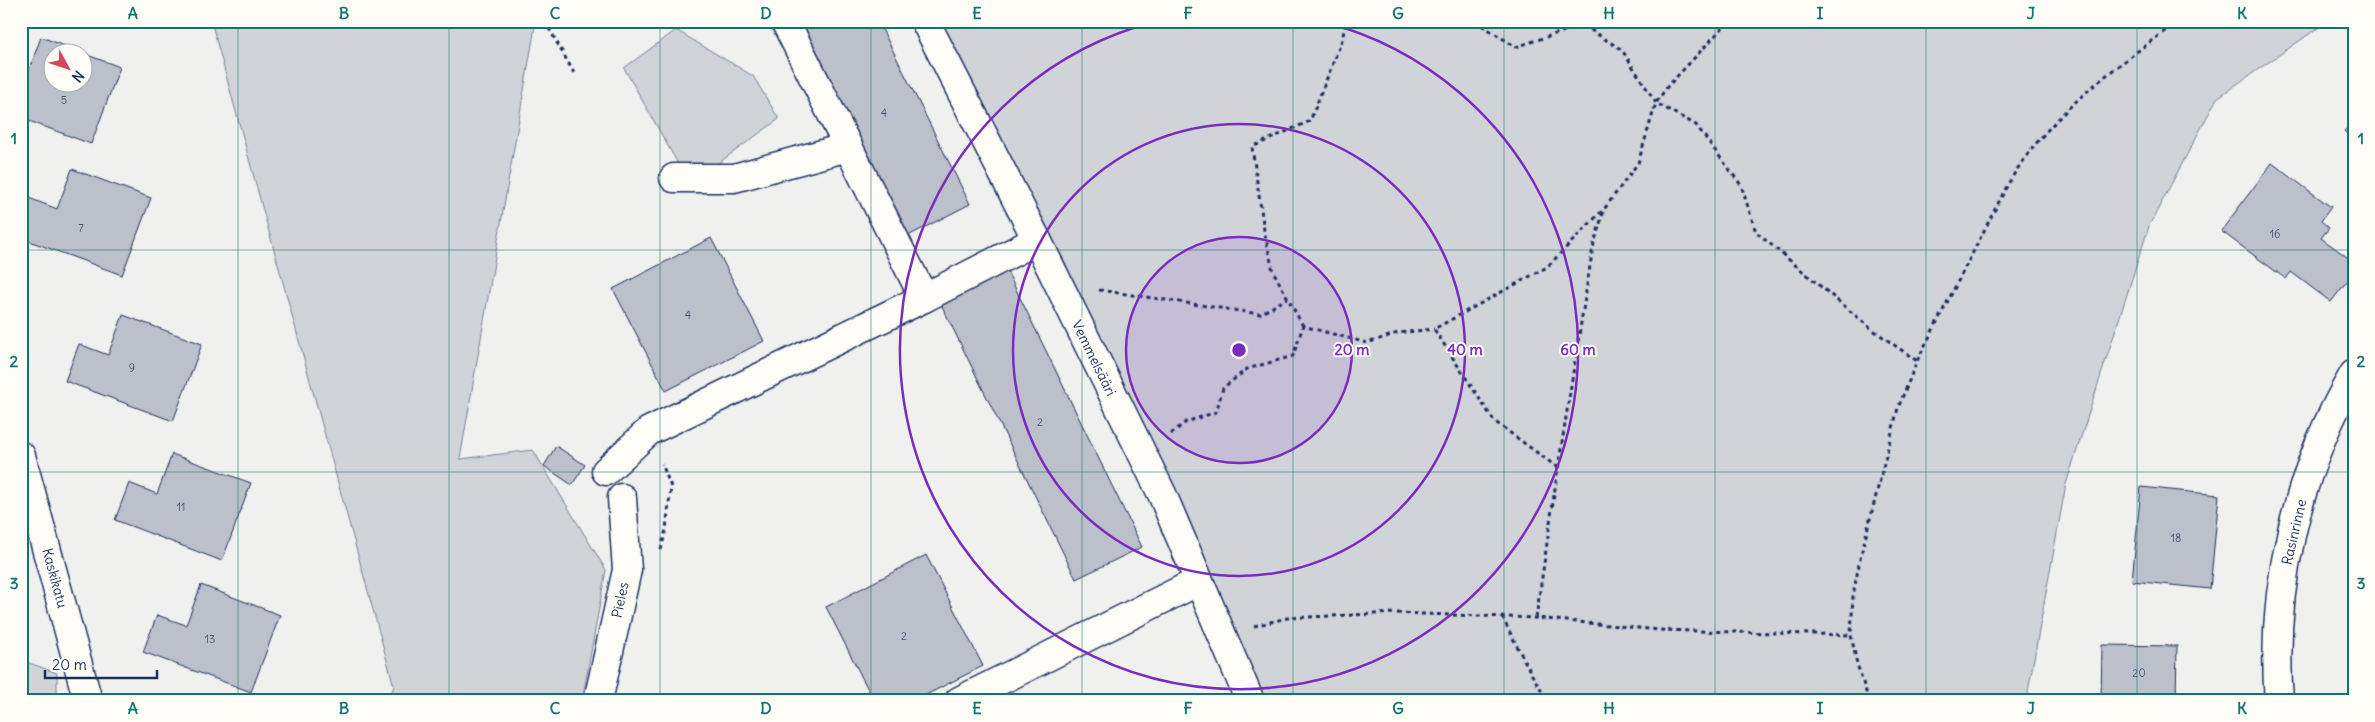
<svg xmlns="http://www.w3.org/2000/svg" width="2375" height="722" viewBox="0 0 2375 722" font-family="Delius,sans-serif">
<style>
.green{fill:#d0d3d8;stroke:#76819b}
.building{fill:#bbc0ca;stroke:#1b2f5e}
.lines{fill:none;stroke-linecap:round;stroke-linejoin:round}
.minor-casing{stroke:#1b2f5e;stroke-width:31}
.path{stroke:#1b2f5e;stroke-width:3;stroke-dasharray:4 4;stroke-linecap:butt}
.minor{stroke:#fdfcf7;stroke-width:28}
.grid{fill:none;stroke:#0f766e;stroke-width:1;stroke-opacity:0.55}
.ring{fill:none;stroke:#7b2cbf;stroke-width:2.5}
.labels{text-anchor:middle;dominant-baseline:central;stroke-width:4;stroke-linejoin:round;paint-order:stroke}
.number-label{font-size:11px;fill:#435379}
.street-label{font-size:14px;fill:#1b2f5e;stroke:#fdfcf7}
.centre{fill:#7b2cbf;stroke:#fdfcf7;stroke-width:2.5}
.ring-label{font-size:15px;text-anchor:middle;font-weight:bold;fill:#7b2cbf;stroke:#fdfcf7;stroke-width:4;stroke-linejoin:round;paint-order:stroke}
.neatline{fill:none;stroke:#0f766e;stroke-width:2}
.grid-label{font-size:16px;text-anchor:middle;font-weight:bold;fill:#0f766e}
</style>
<rect width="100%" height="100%" fill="#f0f0ee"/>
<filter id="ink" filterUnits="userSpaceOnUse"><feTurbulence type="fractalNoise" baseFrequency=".02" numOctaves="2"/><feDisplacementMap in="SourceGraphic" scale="10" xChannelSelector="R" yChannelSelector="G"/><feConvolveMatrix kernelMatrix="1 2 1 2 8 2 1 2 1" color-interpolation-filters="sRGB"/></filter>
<g filter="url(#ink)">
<g class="green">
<polygon points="211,21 536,21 460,459 533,450 606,570 582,701 388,701 394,686"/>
<polygon points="938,21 2328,21 2217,98 2149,226 2066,484 2028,691 2030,701 1261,701"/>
<polygon points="676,30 753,76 779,119 713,167 681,169 624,68"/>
<polygon points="21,660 57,673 57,701 21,701"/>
</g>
<g class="building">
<polygon points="798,21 878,21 970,204 906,237"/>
<polygon points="41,37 81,52 52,52 52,82 82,82 82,53 120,67 91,144 21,118 21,76 26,78"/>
<polygon points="2354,122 2354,141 2344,131"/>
<polygon points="2272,163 2331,207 2321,221 2329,228 2321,238 2354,262 2354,272 2331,302 2291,272 2286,279 2221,231"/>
<polygon points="72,169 151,198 122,275 21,238 21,218 29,198 57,209"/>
<polygon points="711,238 764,341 666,391 613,289"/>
<polygon points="1004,265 1142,547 1076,579 938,298"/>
<polygon points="123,315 202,344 173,421 65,381 79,344 108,355"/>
<polygon points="556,446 585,465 572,485 544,466"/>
<polygon points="172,454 251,483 222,561 115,520 129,483 157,494"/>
<polygon points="2141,487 2219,495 2210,589 2132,581"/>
<polygon points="926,555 983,666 914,701 874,701 826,607"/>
<polygon points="201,585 280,615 251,692 143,652 157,615 186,625"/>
<polygon points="2102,645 2177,646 2176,701 2101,701"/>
</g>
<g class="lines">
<g class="minor-casing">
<g id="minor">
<polyline points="785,21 924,298"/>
<polyline points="925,21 1037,240 1162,494 1250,701"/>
<polyline points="674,178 734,178 848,147"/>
<polyline points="21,456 88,701"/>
<polyline points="606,471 649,431 924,298 1037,240"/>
<polyline points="598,701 627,570 622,498"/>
<polyline points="959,701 1199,581"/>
<path d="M2279 701C2270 590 2297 470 2354 374"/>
</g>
</g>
<g class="path">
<polyline points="545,21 574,73"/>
<polyline points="1475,21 1516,47 1583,25 1622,50 1656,103 1696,125 1741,185 1756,232 1869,327 1917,361"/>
<polyline points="1099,290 1260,314 1288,298"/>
<polyline points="1303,326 1273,271 1264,230 1252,147 1310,121 1342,40 1346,21"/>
<polyline points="1171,434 1186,422 1216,412 1223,388 1247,369 1293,356 1303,326 1367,343 1398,333 1434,329"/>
<polyline points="1558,468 1593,247 1604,210"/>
<polyline points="661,550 666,529 671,487 662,464"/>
<polyline points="1502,617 1532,675 1548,701"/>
<polyline points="1536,618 1558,468 1494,421 1434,329 1547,267 1605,208 1638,163 1656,103 1667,87 1729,21"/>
<polyline points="1254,626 1287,618 1396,613 1536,618 1659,630 1851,635"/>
<path d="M1869 701 1857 664 1851 635 1853 596 1860 559 1898 408 1917 361 2007 186C2047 115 2114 68 2179 21"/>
</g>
<use href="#minor" class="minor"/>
</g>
</g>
<path class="grid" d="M238 21V701M449 21V701M660 21V701M871 21V701M1082 21V701M1293 21V701M1504 21V701M1715 21V701M1926 21V701M2137 21V701M21 250H2354M21 472H2354"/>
<circle cx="1239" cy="350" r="113" fill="#7b2cbf" fill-opacity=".12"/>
<g class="ring">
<circle cx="1239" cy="350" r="113"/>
<circle cx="1239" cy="350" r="226"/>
<path d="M1324 22A339 339 0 1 1 1154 22"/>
</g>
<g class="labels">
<g class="number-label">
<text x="64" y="100">5</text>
<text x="884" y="113">4</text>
<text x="81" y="228">7</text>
<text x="2275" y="234">16</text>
<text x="688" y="315">4</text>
<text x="132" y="368">9</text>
<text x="1040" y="422">2</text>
<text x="181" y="507">11</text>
<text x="2176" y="538">18</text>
<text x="904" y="636">2</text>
<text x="210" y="639">13</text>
<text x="2139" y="673">20</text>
</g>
<g class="street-label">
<text transform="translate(1094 358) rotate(64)">Vemmelsääri</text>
<text transform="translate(2294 532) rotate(-77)">Rasinrinne</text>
<text transform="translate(55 578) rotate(75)">Kaskikatu</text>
<text transform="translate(620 600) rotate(-78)">Pieles</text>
</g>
</g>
<circle cx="1239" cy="350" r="8" class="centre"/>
<g class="ring-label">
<text x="1352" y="355">20 m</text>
<text x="1465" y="355">40 m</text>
<text x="1578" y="355">60 m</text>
</g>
<rect width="2375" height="722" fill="none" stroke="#fdfcf7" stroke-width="55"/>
<g transform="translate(68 68) rotate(130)"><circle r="24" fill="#fdfcf7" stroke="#a3aaba"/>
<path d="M0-4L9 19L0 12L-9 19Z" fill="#d1495b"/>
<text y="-8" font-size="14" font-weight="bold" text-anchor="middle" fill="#1b2f5e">N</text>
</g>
<path d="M45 670v8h112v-8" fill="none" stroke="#1b2f5e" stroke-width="2.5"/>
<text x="52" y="670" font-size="15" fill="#1b2f5e" stroke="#fdfcf7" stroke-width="4" paint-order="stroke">20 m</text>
<rect x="28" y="28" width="2320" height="666" class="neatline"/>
<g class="grid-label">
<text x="133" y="19">A</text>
<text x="344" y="19">B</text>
<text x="555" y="19">C</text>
<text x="766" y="19">D</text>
<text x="977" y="19">E</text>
<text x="1188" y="19">F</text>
<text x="1398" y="19">G</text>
<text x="1609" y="19">H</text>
<text x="1820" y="19">I</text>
<text x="2031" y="19">J</text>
<text x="2242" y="19">K</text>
<text x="14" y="144">1</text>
<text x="2361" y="144">1</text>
<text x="14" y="367">2</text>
<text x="2361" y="367">2</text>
<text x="14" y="589">3</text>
<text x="2361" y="589">3</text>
<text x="133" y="714">A</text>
<text x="344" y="714">B</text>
<text x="555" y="714">C</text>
<text x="766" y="714">D</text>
<text x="977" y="714">E</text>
<text x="1188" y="714">F</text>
<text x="1398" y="714">G</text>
<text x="1609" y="714">H</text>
<text x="1820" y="714">I</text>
<text x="2031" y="714">J</text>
<text x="2242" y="714">K</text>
</g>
</svg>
